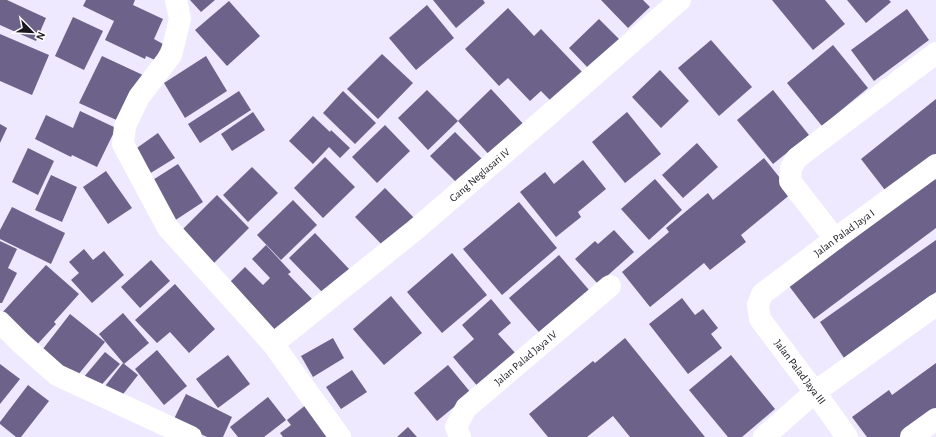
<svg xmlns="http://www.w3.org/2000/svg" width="936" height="437" viewBox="0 0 936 437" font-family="'Alegreya Sans',sans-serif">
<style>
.building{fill:#6c628a}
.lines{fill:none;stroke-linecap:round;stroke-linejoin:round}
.minor{stroke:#fff;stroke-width:22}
.labels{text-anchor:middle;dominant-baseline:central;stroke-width:3.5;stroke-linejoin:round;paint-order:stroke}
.street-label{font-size:11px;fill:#19181f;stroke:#fff}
</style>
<rect width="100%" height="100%" fill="#eee9fe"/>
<g class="building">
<polygon points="0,0 7,0 46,18 36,41 0,25"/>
<polygon points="86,0 135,0 133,5 163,19 154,39 163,44 155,60 146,56 145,59 105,40 114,21 83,6"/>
<polygon points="190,0 215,0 201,12"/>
<polygon points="433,0 483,0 485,3 456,28"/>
<polygon points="601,0 643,0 650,7 628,28"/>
<polygon points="772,0 825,0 845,24 813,50"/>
<polygon points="847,0 889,0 891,2 866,23"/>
<polygon points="229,1 260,36 227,66 195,30"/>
<polygon points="427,5 454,38 416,70 389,38"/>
<polygon points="508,8 534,36 541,29 583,73 552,102 541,91 530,101 508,78 499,86 465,49"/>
<polygon points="907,9 929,40 874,81 851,50"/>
<polygon points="73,17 103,31 84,70 55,56"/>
<polygon points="599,19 621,41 590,70 569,48"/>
<polygon points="0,34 49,55 32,95 0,81"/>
<polygon points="711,40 752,87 719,116 678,68"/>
<polygon points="833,45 868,88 822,126 787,83"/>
<polygon points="382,54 413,83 378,119 347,89"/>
<polygon points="102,56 145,76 123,123 79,103"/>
<polygon points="206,56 227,91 185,118 164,83"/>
<polygon points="660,70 689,101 661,128 632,97"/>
<polygon points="491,89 528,129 495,161 458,121 428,150 398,118 427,90 458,121"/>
<polygon points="773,90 809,135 773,164 737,120"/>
<polygon points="239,91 251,110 200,143 188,124"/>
<polygon points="343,91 376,123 355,144 323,113"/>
<polygon points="936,99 936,156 888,194 861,159"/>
<polygon points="80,111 116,128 97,167 72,155 71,157 35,139 46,115 73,128"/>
<polygon points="253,112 265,130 232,151 221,134"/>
<polygon points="627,112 661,154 625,183 592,142"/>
<polygon points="313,116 330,132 331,130 350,148 340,158 329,147 313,164 289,141"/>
<polygon points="0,124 7,128 0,143"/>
<polygon points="385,125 410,151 377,183 352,157"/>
<polygon points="455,132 484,161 459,185 430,156"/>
<polygon points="158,133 175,158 149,174 134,150"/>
<polygon points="697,143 718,167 683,198 662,175"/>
<polygon points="28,148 54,161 38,195 12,182"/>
<polygon points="325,157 355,187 323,218 294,188"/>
<polygon points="764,158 792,193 741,235 746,242 710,270 704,263 650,307 622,272 669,232 666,228 708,193 713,200"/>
<polygon points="583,160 606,189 578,212 581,217 556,237 520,192 545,172 554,184"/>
<polygon points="178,164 203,202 174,221 148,183"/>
<polygon points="252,167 278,193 248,222 223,195"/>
<polygon points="106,171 132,208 108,224 83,187"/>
<polygon points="932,174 936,180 936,228 814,319 786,282"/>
<polygon points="51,175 77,187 62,222 35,210"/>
<polygon points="655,179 682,210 649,240 621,209"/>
<polygon points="385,188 417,221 387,250 355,217"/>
<polygon points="217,195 249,228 211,266 179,233"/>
<polygon points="293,200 317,225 281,260 257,235"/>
<polygon points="519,202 557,248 502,295 463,249"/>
<polygon points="12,207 65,233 51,264 0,239 0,230"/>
<polygon points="614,230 634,252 598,284 575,259 595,241 598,244"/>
<polygon points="315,233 350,270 324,294 289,258"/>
<polygon points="936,240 936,292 844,358 820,322"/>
<polygon points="0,241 17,249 8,268 17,273 2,303 0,303"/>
<polygon points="266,245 291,272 288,274 312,299 272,337 228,284 245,267 263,285 270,278 252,259"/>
<polygon points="84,249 93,260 104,251 124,275 92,303 71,280 79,273 69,262"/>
<polygon points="452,253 487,295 442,333 407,292"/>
<polygon points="559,255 595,297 545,339 509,298"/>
<polygon points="151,260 170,281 140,308 121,287"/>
<polygon points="46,265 79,294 54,322 56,324 34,348 0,315"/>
<polygon points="175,284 215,329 189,353 170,332 157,343 135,320"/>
<polygon points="391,296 422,333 384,365 353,329"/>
<polygon points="682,298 695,315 703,309 718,328 711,334 722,348 688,374 649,324"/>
<polygon points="491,299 511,323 498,334 517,355 479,388 453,357 474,339 462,325"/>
<polygon points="123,313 149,343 124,364 99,334"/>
<polygon points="70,314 105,342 73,381 39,354"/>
<polygon points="333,338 344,358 313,377 301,356"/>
<polygon points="625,338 705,437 630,437 613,416 587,437 548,437 529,414 593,361 595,363"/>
<polygon points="157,350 187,386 164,405 135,369"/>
<polygon points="105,352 120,364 97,390 83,378"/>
<polygon points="228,355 250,384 218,408 196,379"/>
<polygon points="731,355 775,409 742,437 728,437 689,390"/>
<polygon points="123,363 138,375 117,402 102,390"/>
<polygon points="936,363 936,414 904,437 867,437 852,417 889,390 892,395"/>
<polygon points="0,364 20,379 0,404"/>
<polygon points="448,365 471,393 437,421 414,393"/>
<polygon points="352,370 367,392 341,409 326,387"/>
<polygon points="28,385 49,401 21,437 16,437 0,424 0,422"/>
<polygon points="186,394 232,417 223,437 207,437 173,421"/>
<polygon points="268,397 286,420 264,437 238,437 230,427"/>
<polygon points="307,404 332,437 283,437 280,433 291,425 287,420"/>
<polygon points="408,427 417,437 397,437"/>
</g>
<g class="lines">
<g class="minor">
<polyline points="176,0 180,19 171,55 139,97 125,126 123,144 168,228 273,344 340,437"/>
<polyline points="835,239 790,181 791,168 797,158 936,53"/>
<polyline points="0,322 21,343 57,375 191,437"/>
<path id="s1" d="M273 344 415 230 543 120 680 0"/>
<path id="s2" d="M460 437 456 427 466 408 610 286"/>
<polyline points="764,437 815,392 936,305"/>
<path id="s3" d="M847 437 815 392 760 319 758 305 762 294 835 239 936 165"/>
<polyline points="911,437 936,419"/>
</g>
</g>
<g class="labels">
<g class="street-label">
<text stroke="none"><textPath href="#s1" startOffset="267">Gang Neglasari IV</textPath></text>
<text stroke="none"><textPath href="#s3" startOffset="275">Jalan Palad Jaya I</textPath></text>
<text stroke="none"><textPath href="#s2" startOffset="110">Jalan Palad Jaya IV</textPath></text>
<text transform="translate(800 372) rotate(53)">Jalan Palad Jaya III</text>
</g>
</g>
<g transform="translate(32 32) rotate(114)" stroke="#ffffff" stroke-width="3" paint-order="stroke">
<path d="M0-3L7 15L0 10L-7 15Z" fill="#19181f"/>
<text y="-6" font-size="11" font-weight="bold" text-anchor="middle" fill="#19181f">N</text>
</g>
</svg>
